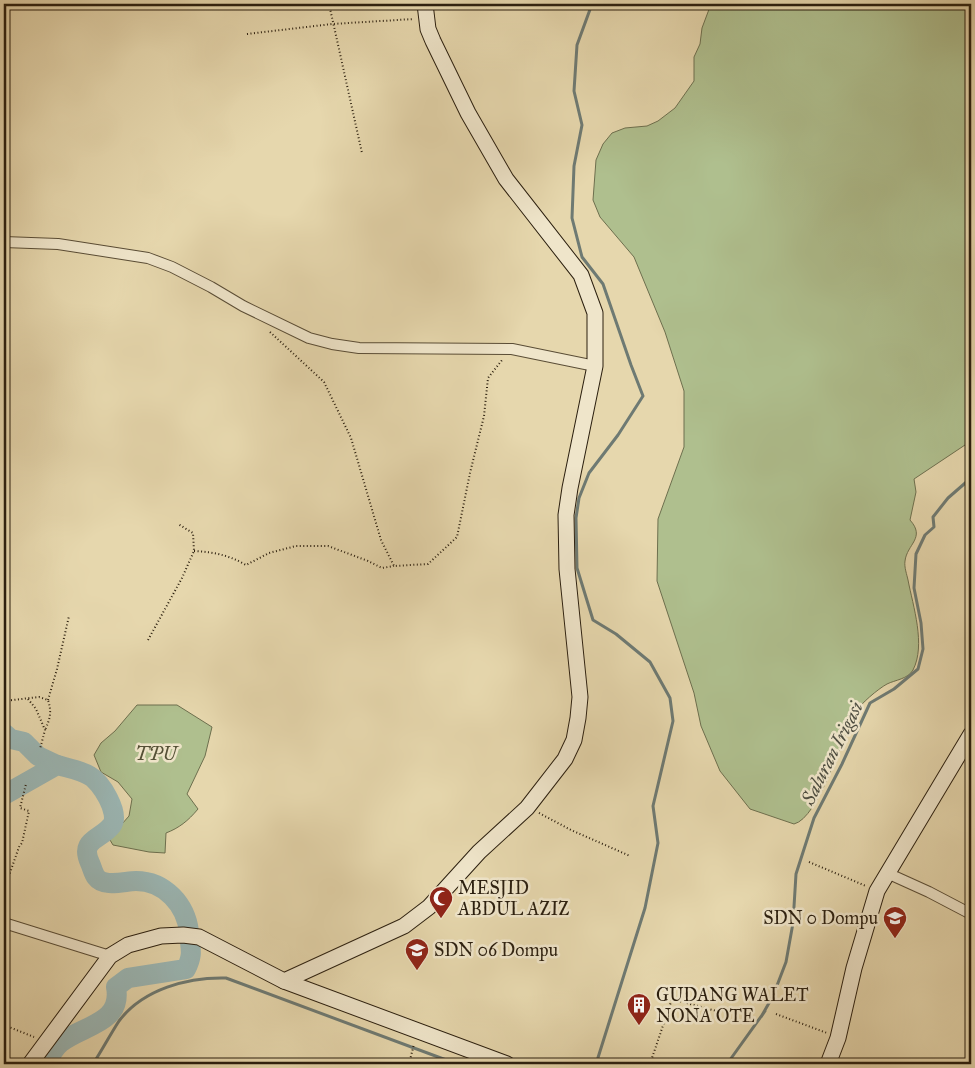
<svg xmlns="http://www.w3.org/2000/svg" width="975" height="1068" viewBox="0 0 975 1068" font-family="'IM FELL Great Primer',serif">
<style>
.green{fill:#afbf8e;stroke:#6d6f4e}
.lines{fill:none;stroke-linecap:round;stroke-linejoin:round}
.stream{stroke:#6e7a73;stroke-width:3}
.river{stroke:#9bb7b5;stroke-width:20}
.street-casing{stroke:#5a4d36;stroke-width:12}
.secondary-casing{stroke:#2b1f0f;stroke-width:17}
.path{stroke:#2b1f0f;stroke-width:2;stroke-dasharray:1 2.5;stroke-linecap:butt}
.street{stroke:#efe5ca;stroke-width:10}
.secondary{stroke:#efe5ca;stroke-width:15}
.labels{text-anchor:middle;dominant-baseline:central;stroke-width:5;stroke-linejoin:round;paint-order:stroke}
.park-label{font-size:18px;font-style:italic;fill:#534f35;stroke:#efe5ca}
.poi-label{font-size:18px;fill:#2b1f0f;stroke:#efe5ca;text-anchor:start}
.water-label{font-size:19px;font-style:italic;fill:#4d4d41;stroke:#efe5ca}
</style>
<rect width="100%" height="100%" fill="#e6d7ad"/>
<filter id="stains"><feTurbulence type="fractalNoise" baseFrequency=".004" numOctaves="4"/><feColorMatrix values="0 0 0 0 .2 0 0 0 0 .09 0 0 0 0 .02 0 0 0 .5 -.17"/></filter>
<radialGradient id="worn" r=".72"><stop offset=".6" stop-color="#630" stop-opacity="0"/><stop offset="1" stop-color="#630" stop-opacity=".3"/></radialGradient>
<g class="green">
<path d="M711 4H971V441L914 479 916 492 910 520C926 538 907 544 905 561 904 567 907 575 908 580 913 606 926 645 913 670 908 679 895 680 887 684 878 689 860 704 856 712 842 736 819 818 794 824L750 809 720 771 701 726 694 693 657 581 658 519 684 447V391L665 332 634 257 600 217 593 200 596 160 603 144 612 133 625 128 647 126 658 121 675 108 694 81V57L700 44 702 28Z"/>
<path d="M137 705H177L212 727 205 756 187 794 198 809C188 821 179 828 166 833L165 853 149 852 113 845 110 840 114 833 129 816 132 799 118 782 101 772 94 755 101 743 115 731Z"/>
</g>
<g class="lines">
<g class="stream">
<polyline points="592,4 577,45 574,91 582,125 574,166 572,218 582,257 603,284 631,365 643,396 618,435 589,473 579,498 576,518 577,568 593,620 616,634 650,662 670,698 673,721 653,806 658,843 645,908 596,1064"/>
<path d="M93 1064C102 1050 110 1035 119 1021 143 989 188 977 226 978L457 1064"/>
<polyline points="727,1064 765,1011 761,1017 773,996 786,962 793,923 796,874 814,818 842,764 870,703 894,689 918,669 923,649 921,623 914,588 916,554 925,535 934,527 933,517 948,498 971,478"/>
</g>
<g class="river">
<polyline points="4,733 11,739 24,742 38,756 57,765"/>
<path d="M4 795 57 765C68 768 80 770 90 776 101 782 120 813 112 825 101 840 79 839 90 863 92 867 93 873 96 877 104 888 125 881 136 881 165 881 186 905 189 932 190 949 194 953 186 969L128 978 116 987C125 1035 53 1023 49 1064"/>
</g>
<g class="street-casing">
<g id="street">
<polyline points="4,242 58,244 148,258 172,267 211,287 243,306 309,338 332,344 359,348 512,349 595,366"/>
<polyline points="887,873 929,892 971,914"/>
<polyline points="4,923 110,956"/>
</g>
</g>
<g class="secondary-casing">
<g id="secondary">
<polyline points="284,981 507,1064"/>
<polyline points="30,1064 110,956 128,945 161,936 183,935 199,937 284,981 404,926 429,907 479,852 527,808 565,759 574,740 578,718 580,697 567,569 566,515 570,488 595,366 595,313 581,275 506,179 468,113 433,41 428,29 425,4"/>
<polyline points="828,1064 838,1038 854,968 877,891 971,734"/>
</g>
</g>
<g class="path">
<polyline points="329,4 362,153"/>
<polyline points="247,34 332,24 414,19"/>
<polyline points="270,332 324,382 351,438 381,540 394,566 428,564 457,537 470,473 484,416 488,378 502,360"/>
<path d="M194 551C213 552 229 555 246 565L269 553 296 546H328L368 561 382 568 394 566"/>
<polyline points="148,640 182,578 194,551 193,533 178,524"/>
<polyline points="28,699 36,709 45,730 40,749"/>
<polyline points="48,700 57,669 69,616"/>
<path d="M4 701 39 697 48 700C52 712 50 719 45 730"/>
<polyline points="539,813 571,830 630,856"/>
<polyline points="809,862 866,886"/>
<polyline points="4,890 19,847 22,843 29,811 20,808 26,784"/>
<polyline points="776,1014 827,1033"/>
<polyline points="4,1025 34,1037"/>
<polyline points="409,1064 414,1044"/>
<polyline points="650,1064 672,999 720,1012"/>
</g>
<use href="#street" class="street"/>
<use href="#secondary" class="secondary"/>
</g>
<defs>
<g id="mosque-pin" transform="scale(1.25)"><path d="M0 17L-7.5 6A9.5 9.5 0 1 1 7.5 6Z" fill="#8f2418" stroke="#efe5ca"/><path d="M3.5-4.9A6 6 0 1 0 3.5 4.9A5 5 0 1 1 3.5-4.9Z" fill="#fff"/></g>
<g id="school-pin" transform="scale(1.25)"><path d="M0 17L-7.5 6A9.5 9.5 0 1 1 7.5 6Z" fill="#8f2418" stroke="#efe5ca"/><path d="M0-5L7-2L0 1L-7-2ZM-4 1L0 2.5L4 1V4Q0 6-4 4Z" fill="#fff"/></g>
<g id="building-pin" transform="scale(1.25)"><path d="M0 17L-7.5 6A9.5 9.5 0 1 1 7.5 6Z" fill="#8f2418" stroke="#efe5ca"/><path d="M-4-6H4V6H1V3H-1V6H-4ZM-2.5-4.3h1.7v1.8h-1.7ZM.8-4.3h1.7v1.8H.8ZM-2.5-1h1.7V.8h-1.7ZM.8-1h1.7V.8H.8Z" fill="#fff"/></g>
</defs>
<g fill-rule="evenodd">
<use href="#mosque-pin" x="441" y="898"/>
<use href="#school-pin" x="895" y="918"/>
<use href="#school-pin" x="417" y="950"/>
<use href="#building-pin" x="639" y="1005"/>
</g>
<g class="labels">
<g class="park-label">
<text x="156" y="754">TPU</text>
</g>
<g class="poi-label">
<text x="458" y="888">MESJID<tspan x="458" dy="21">ABDUL AZIZ</tspan></text>
<text x="878" y="918" text-anchor="end">SDN 0 Dompu</text>
<text x="434" y="950">SDN 06 Dompu</text>
<text x="656" y="995">GUDANG WALET<tspan x="656" dy="21">NONA OTE</tspan></text>
</g>
<g class="water-label">
<text transform="translate(832 753) rotate(-63)">Saluran Irigasi</text>
</g>
</g>
<rect width="975" height="1068" fill="none" stroke="#e6d7ad" stroke-width="20"/>
<rect x="5" y="5" width="965" height="1058" fill="none" stroke="#2b1f0f" stroke-width="2.5"/>
<rect x="10" y="10" width="955" height="1048" fill="none" stroke="#2b1f0f"/>
<rect width="100%" height="100%" filter="url(#stains)"/>
<rect width="100%" height="100%" fill="url(#worn)"/>
</svg>
